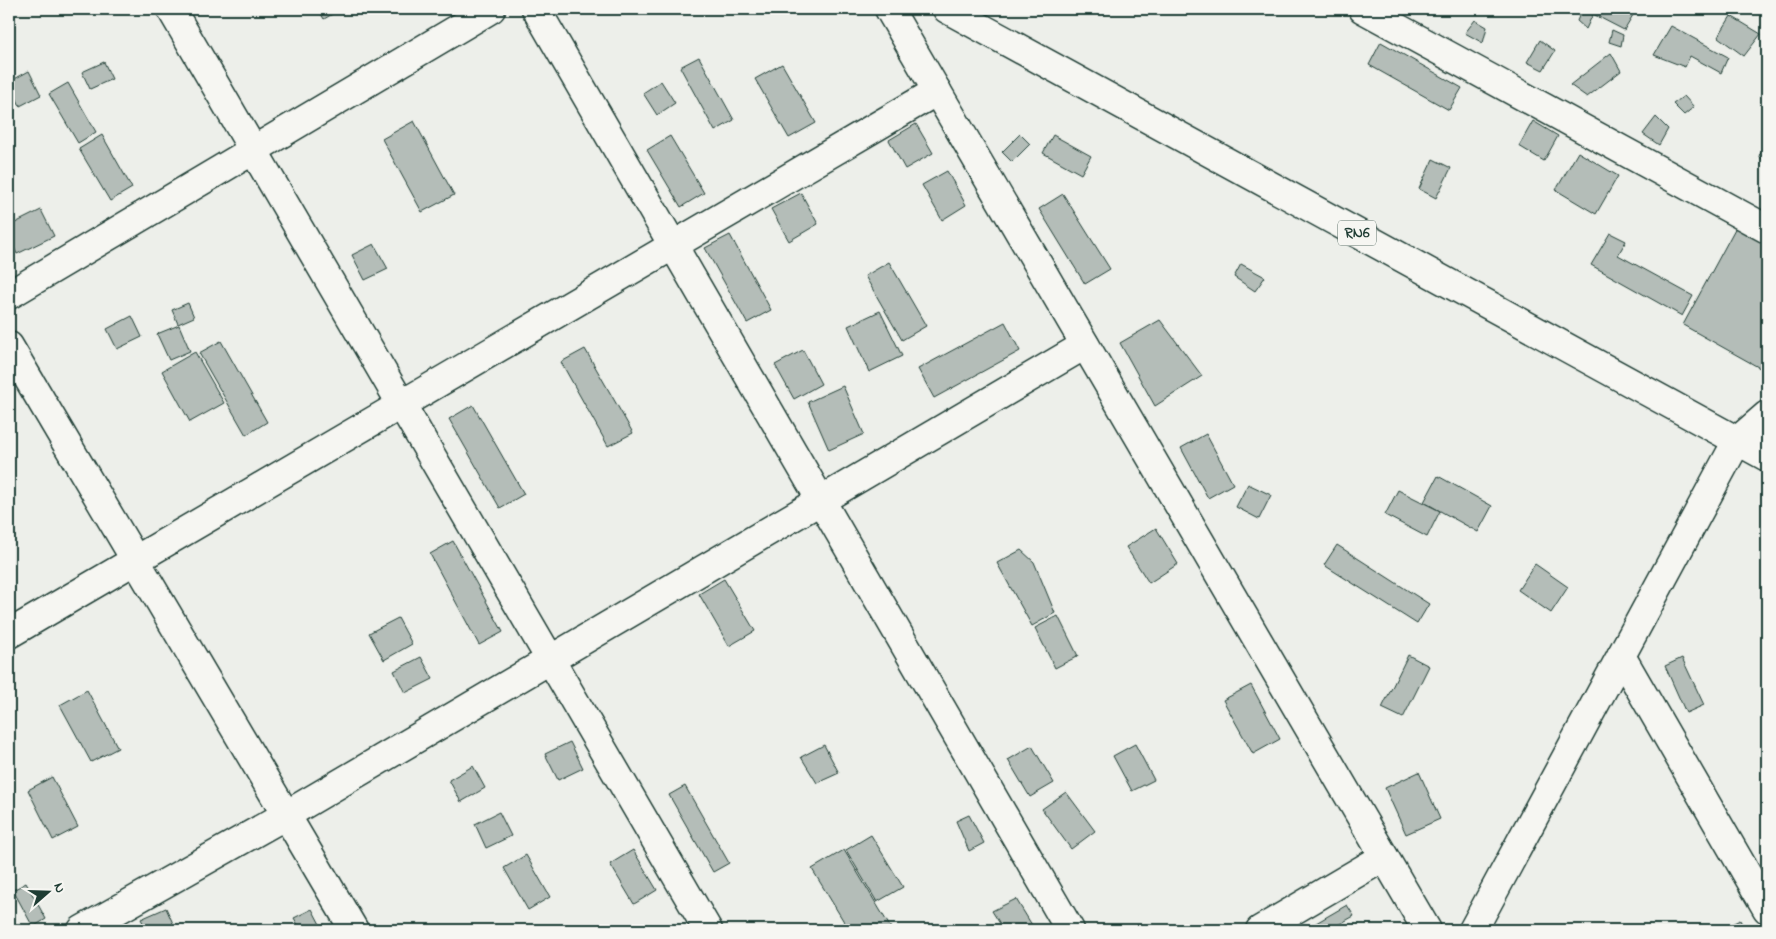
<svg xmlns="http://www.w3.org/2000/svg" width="1776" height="939" viewBox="0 0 1776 939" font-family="'Indie Flower',sans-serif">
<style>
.building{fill:#b4bdb8;stroke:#1f3d34}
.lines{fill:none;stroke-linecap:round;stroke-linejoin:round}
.minor-casing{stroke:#1f3d34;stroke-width:31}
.major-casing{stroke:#1f3d34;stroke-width:31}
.minor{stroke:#f6f6f2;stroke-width:28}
.major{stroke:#f6f6f2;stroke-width:28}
.labels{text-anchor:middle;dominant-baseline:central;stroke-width:4;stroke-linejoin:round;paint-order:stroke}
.shield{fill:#f6f6f2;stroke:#60746d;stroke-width:1}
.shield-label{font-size:15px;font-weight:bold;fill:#1f3d34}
</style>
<rect width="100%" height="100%" fill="#edefea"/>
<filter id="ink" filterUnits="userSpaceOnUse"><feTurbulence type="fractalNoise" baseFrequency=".02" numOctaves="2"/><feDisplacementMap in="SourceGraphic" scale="10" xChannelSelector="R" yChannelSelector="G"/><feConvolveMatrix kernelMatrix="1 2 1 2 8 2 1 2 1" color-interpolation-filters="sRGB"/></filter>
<g filter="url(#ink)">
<g class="building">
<polygon points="318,9 341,9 324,19"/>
<polygon points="1582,9 1635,9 1636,10 1624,30 1593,14 1586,29 1577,21"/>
<polygon points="1731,16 1761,34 1744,56 1718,37"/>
<polygon points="1475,20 1487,27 1483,43 1465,33"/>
<polygon points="1671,26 1728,57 1721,73 1690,56 1685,67 1654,55"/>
<polygon points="1612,30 1623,35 1621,46 1609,42"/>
<polygon points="1540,40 1555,51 1543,70 1527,62"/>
<polygon points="1381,42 1462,88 1449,110 1369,65"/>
<polygon points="1611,53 1621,71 1587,97 1570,85"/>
<polygon points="699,57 734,120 715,131 680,67"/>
<polygon points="104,62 112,79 90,89 82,72"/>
<polygon points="782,64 816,123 789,138 755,79"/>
<polygon points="29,71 41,95 20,106 9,82"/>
<polygon points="661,81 675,103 657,115 643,93"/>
<polygon points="68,83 96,132 78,143 49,94"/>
<polygon points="1684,96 1694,107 1684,115 1673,104"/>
<polygon points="1656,117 1668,129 1659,145 1643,134"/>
<polygon points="414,121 454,195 422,212 382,139"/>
<polygon points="1533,121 1558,136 1544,161 1519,146"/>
<polygon points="916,124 933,153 905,169 889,140"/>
<polygon points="1020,134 1030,144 1012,162 1002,152"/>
<polygon points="102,135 132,188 110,201 79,149"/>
<polygon points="1053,135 1091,156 1081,174 1043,153"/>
<polygon points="670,136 704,193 681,207 647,150"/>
<polygon points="1767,147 1767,164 1766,165 1759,155"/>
<polygon points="1578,152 1618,176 1596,214 1556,190"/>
<polygon points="1433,159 1451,168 1436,198 1419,189"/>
<polygon points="947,171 966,205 942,220 922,185"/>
<polygon points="801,193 818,224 789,241 771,209"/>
<polygon points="1063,194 1110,269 1085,284 1039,209"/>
<polygon points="41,210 54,236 17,254 9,237 9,226"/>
<polygon points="1737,225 1767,242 1767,372 1683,325"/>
<polygon points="1610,233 1626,241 1618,255 1693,296 1682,316 1591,265"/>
<polygon points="730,235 771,310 747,323 705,248"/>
<polygon points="374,244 388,269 365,280 352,255"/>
<polygon points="889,262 926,326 902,340 865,276"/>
<polygon points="1241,264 1265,277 1255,291 1234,277"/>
<polygon points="188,303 194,317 178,324 172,310"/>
<polygon points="880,311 902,356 869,372 848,326"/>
<polygon points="132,316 142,337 117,349 107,329"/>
<polygon points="1160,320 1202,376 1155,406 1120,343"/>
<polygon points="1005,322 1020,351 934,398 918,369"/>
<polygon points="179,325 190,351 169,360 157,334"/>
<polygon points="221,341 267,422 246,435 199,353"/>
<polygon points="585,349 633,433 608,446 561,362"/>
<polygon points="803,350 821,384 794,399 775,365"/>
<polygon points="195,352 224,403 190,422 162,371"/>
<polygon points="843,386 864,434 829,450 808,402"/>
<polygon points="473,405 524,494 500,508 449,419"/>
<polygon points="1206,434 1233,484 1208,498 1181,448"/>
<polygon points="1438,476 1492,506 1478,532 1424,502"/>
<polygon points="1248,484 1271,495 1259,519 1236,507"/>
<polygon points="1398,490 1440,511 1427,537 1385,515"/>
<polygon points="1156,528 1178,564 1149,583 1126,547"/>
<polygon points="453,541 503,632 479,645 430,554"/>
<polygon points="1337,545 1429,604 1417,624 1324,565"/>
<polygon points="1021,550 1034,562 1055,613 1032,626 997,563"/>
<polygon points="1535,564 1568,587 1551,613 1518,590"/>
<polygon points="724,579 755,631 729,646 699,594"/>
<polygon points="1058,616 1078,656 1055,668 1035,628"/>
<polygon points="398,618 412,644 384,660 369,633"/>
<polygon points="1408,655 1429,666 1403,718 1382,708"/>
<polygon points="421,657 433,679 405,693 394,671"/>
<polygon points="1682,658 1704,705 1686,713 1665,666"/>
<polygon points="1251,685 1280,739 1253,754 1223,700"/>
<polygon points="87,690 118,748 91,762 60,705"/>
<polygon points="570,742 583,768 558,780 545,754"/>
<polygon points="1135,744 1154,780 1132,791 1113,756"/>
<polygon points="824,745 839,773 817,783 801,757"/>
<polygon points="1032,746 1054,783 1030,797 1008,760"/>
<polygon points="473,766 485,788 461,802 449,780"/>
<polygon points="1419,772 1440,819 1406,834 1385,788"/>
<polygon points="52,777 78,827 53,840 28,790"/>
<polygon points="685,786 729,863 713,872 669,795"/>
<polygon points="1066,792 1095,831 1071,849 1042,809"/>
<polygon points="499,812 511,836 486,848 475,824"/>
<polygon points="969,815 984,843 969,851 956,821"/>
<polygon points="871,835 903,887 877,902 846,850"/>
<polygon points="633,850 657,890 634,904 610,864"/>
<polygon points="844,850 892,930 849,930 812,869"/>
<polygon points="526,855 550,897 528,910 504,868"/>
<polygon points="26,883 46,919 33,927 13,890"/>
<polygon points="1016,899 1035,930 1004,930 992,911"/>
<polygon points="1347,905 1354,916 1329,930 1304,930"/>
<polygon points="166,908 176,930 147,930 141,919"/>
<polygon points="312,909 323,930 301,930 294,918"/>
<polygon points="1740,920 1745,930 1719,930"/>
</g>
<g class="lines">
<g class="minor-casing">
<g id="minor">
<polyline points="171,9 708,930"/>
<polyline points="536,9 1070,930"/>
<polyline points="889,9 1427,930"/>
<polyline points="1363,9 1767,229"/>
<polyline points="9,295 491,9"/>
<polyline points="9,346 354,930"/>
<polyline points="9,634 937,91"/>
<polyline points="1621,656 1767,909"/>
<polyline points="82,930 286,815 1085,345"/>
<polyline points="1260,930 1384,857"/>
<polyline points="1473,930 1737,441 1767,415"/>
</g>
</g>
<g class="major-casing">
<polyline id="major" points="947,9 1767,457"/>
</g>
<use href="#minor" class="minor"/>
<use href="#major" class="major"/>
</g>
</g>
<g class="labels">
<rect class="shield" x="1338" y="220.5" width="38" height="25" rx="4"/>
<g class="shield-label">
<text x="1357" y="233">RN6</text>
</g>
</g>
<rect width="1776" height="939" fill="none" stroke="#f6f6f2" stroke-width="30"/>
<rect x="15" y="15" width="1746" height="909" fill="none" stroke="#1f3d34" stroke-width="2" filter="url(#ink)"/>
<g transform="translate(48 892) rotate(70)" stroke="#f6f6f2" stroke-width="4" paint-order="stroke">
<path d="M0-4L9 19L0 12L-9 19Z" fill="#1f3d34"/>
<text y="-8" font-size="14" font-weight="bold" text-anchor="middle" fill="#1f3d34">N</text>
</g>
</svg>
